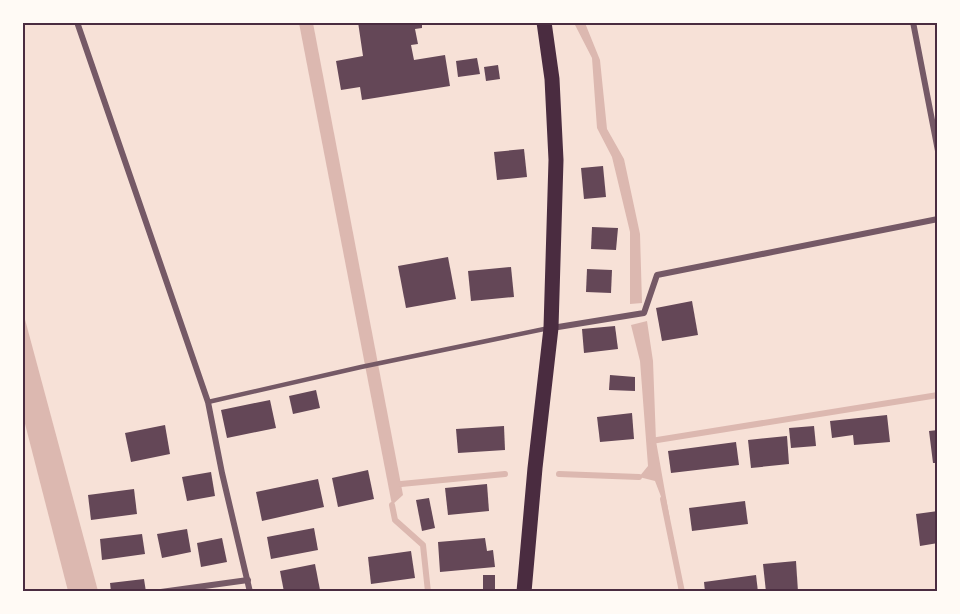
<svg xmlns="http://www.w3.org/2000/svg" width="960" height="614" viewBox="0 0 960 614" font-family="Cabin,sans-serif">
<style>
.water{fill:#dcb8b0}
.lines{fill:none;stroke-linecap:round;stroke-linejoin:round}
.stream{stroke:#dcb8b0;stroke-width:6}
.building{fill:#644757}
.service{stroke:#755966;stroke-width:4.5}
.minor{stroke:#755966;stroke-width:6}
.primary{stroke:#4a2c40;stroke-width:15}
.neatline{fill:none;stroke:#4a2c40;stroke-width:2}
</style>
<rect width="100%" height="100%" fill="#f7e1d7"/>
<g class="water">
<polygon points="299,23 313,23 403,495 392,505"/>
<polygon points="574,23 585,23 600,60 607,129 624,159 640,234 642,303 630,304 630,232 612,157 597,128 592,58"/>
<polygon points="22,312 23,312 98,591 68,591 23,416"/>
<polygon points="647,321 653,361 656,441 670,520 655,481 639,477 648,466 640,361 631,325"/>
</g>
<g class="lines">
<g class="stream">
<polyline points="651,441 938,395"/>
<polyline points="559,474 639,477"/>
<polyline points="401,484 505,474"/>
<polyline points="663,499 682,592"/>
<polyline points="392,505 395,520 423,545 428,592"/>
</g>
</g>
<g class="building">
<polygon points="358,22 422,22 422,28 415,29 418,44 411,45 414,60 445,55 450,86 362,100 360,87 341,90 336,61 363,56"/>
<polygon points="477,58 480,74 458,77 456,61"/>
<polygon points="498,65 500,79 486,81 484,67"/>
<polygon points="524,149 527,177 497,180 494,152"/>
<polygon points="603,166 606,197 584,199 581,168"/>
<polygon points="592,227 618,228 616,250 591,249"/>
<polygon points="448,257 456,299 406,308 398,266"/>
<polygon points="511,267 514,297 471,301 468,271"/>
<polygon points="587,269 612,270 611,293 586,292"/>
<polygon points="692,301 698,335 662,341 656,308"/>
<polygon points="615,326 618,349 584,353 582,329"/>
<polygon points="610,375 635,377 635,391 609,390"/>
<polygon points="316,390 320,408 293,414 289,396"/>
<polygon points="270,400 276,428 227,438 221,410"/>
<polygon points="632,413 634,439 600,442 597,417"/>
<polygon points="887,415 890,442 854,445 853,435 832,438 830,421"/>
<polygon points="165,425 170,454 131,462 125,433"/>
<polygon points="504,426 505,450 458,453 456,429"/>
<polygon points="814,426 816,446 791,448 789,428"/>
<polygon points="938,430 938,463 933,463 929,431"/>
<polygon points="787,436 789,464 751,468 748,440"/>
<polygon points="736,442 739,465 671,473 668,451"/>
<polygon points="368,470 374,499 338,507 332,478"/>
<polygon points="211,472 215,496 187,501 182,477"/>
<polygon points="318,479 324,507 262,521 256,492"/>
<polygon points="487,484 489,511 448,515 445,488"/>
<polygon points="134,489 137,514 91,520 88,495"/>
<polygon points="429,498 435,528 422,531 416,500"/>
<polygon points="745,501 748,524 692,531 689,508"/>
<polygon points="938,511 938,543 920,546 916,514"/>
<polygon points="314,528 318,550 271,559 267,537"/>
<polygon points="187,529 191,552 162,558 157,534"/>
<polygon points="142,534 145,554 102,560 100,539"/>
<polygon points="222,538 227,562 201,567 197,543"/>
<polygon points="485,538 487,551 493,550 495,567 440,572 438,542"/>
<polygon points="411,551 415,578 371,584 368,557"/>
<polygon points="796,561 798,592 766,592 763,564"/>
<polygon points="315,564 320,590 284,592 280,571"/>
<rect x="483" y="575" width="12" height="17"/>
<polygon points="756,575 758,592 705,592 704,582"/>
<polygon points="144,579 146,592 111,592 110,583"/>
</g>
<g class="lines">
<polyline class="service" points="208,402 361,367 549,328"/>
<g class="minor">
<polyline points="77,22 208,402 222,473 250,592"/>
<polyline points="913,22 938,151"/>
<polyline points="552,328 644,313 657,275 938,219"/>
<polyline points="161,592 248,580"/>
</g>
<polyline class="primary" points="524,592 535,468 551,328 556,160 552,79 544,22"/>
</g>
<rect width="960" height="614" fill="none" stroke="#fffaf5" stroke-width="48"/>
<rect x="24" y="24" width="912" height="566" class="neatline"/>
</svg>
